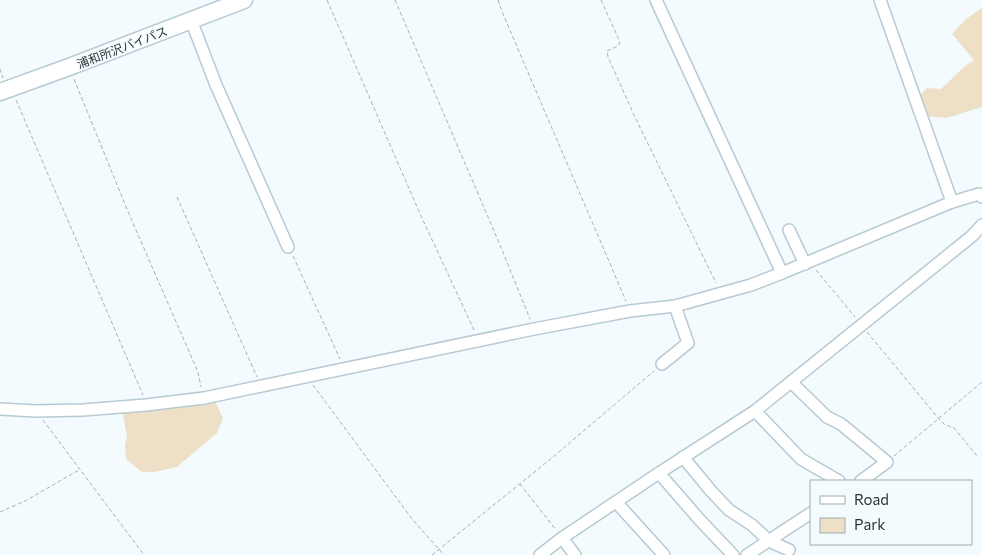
<svg xmlns="http://www.w3.org/2000/svg" width="982" height="555" font-family="Commissioner,'Noto Sans JP',sans-serif">
<style>
.green{fill:#ede0c6}
.lines{fill:none;stroke-linecap:round;stroke-linejoin:round}
.minor-casing{stroke:#b7cad3;stroke-width:14}
.highway-casing{stroke:#b7cad3;stroke-width:19}
.path{stroke:#a8b0b4;stroke-width:1;stroke-dasharray:4 2.5;stroke-linecap:butt}
.minor{stroke:#fff;stroke-width:11}
.highway{stroke:#fff;stroke-width:16}
.labels{text-anchor:middle;dominant-baseline:central;stroke-width:4;stroke-linejoin:round;paint-order:stroke}
.street-label{font-size:12px;fill:#2b3336;stroke:#f3fbff}
</style>
<rect width="100%" height="100%" fill="#f3fbff"/>
<!-- green -->
<g class="green">
<polygon points="982,8 982,107 947,118 926,116 919,96 927,88 941,89 965,66 974,60 952,34 966,19"/>
<polygon points="215,401 223,418 217,433 177,467 154,472 142,472 126,459 125,444 127,438 123,413"/>
</g>
<g class="lines">
<defs>
<g id="minor">
<polyline points="656,0 782,273"/>
<polyline points="880,0 952,202"/>
<polyline points="191,20 216,85 288,247"/>
<polyline points="789,230 805,264"/>
<polyline points="662,364 688,343 675,306"/>
<polyline points="791,382 827,417 841,424 887,462 861,481"/>
<polyline points="0,409 36,411 83,410 146,405 204,398 534,329 630,311 675,306 751,285 782,273 952,202 979,194 982,197"/>
<polyline points="755,411 801,459 839,481"/>
<polyline points="683,457 711,491 729,510 752,525 769,541 789,550"/>
<polyline points="659,473 698,518 733,555"/>
<polyline points="616,502 664,555"/>
<polyline points="562,538 575,555"/>
<polyline points="540,555 562,538 659,473 755,411 972,236 982,225"/>
<polyline points="747,555 811,513"/>
</g>
<polyline id="highway" points="0,92 69,67 244,0"/>
</defs>
<!-- minor casing -->
<use href="#minor" class="minor-casing"/>
<!-- highway casing -->
<use href="#highway" class="highway-casing"/>
<!-- path -->
<g class="path">
<polyline points="327,0 421,216 474,330"/>
<polyline points="395,0 500,245 530,319"/>
<polyline points="498,0 503,14 626,301"/>
<polyline points="601,0 620,42 618,46 607,51 608,57 634,115 716,283"/>
<polyline points="0,69 3,78"/>
<polyline points="74,79 129,214 198,372 201,387"/>
<polyline points="16,100 143,395"/>
<polyline points="177,197 257,377"/>
<polyline points="293,256 340,359"/>
<polyline points="816,270 855,317"/>
<polyline points="867,332 939,419 944,424 954,428 977,456"/>
<polyline points="313,385 412,519 444,555"/>
<polyline points="43,420 144,555"/>
<polyline points="894,456 982,382"/>
<polyline points="520,484 556,530"/>
<polyline points="0,512 25,501 79,470"/>
<polyline points="432,555 553,457 654,371"/>
</g>
<!-- minor -->
<use href="#minor" class="minor"/>
<!-- highway -->
<use href="#highway" class="highway"/>
</g>
<g class="labels">
<!-- street labels -->
<g class="street-label">
<text transform="translate(122 47) rotate(-21)">浦和所沢バイパス</text>
</g>
</g>
<!-- legend -->
<rect x="810" y="480" width="162" height="65" fill="#f3fbff" stroke="#a3abaf"/>
<rect x="820" y="496" width="25" height="8" fill="#ffffff" stroke="#a3abaf"/>
<text x="854" y="505" font-size="15" fill="#2b3336">Road</text>
<rect x="820" y="518" width="25" height="15" fill="#ede0c6" stroke="#a3abaf"/>
<text x="854" y="530" font-size="15" fill="#2b3336">Park</text>
</svg>
